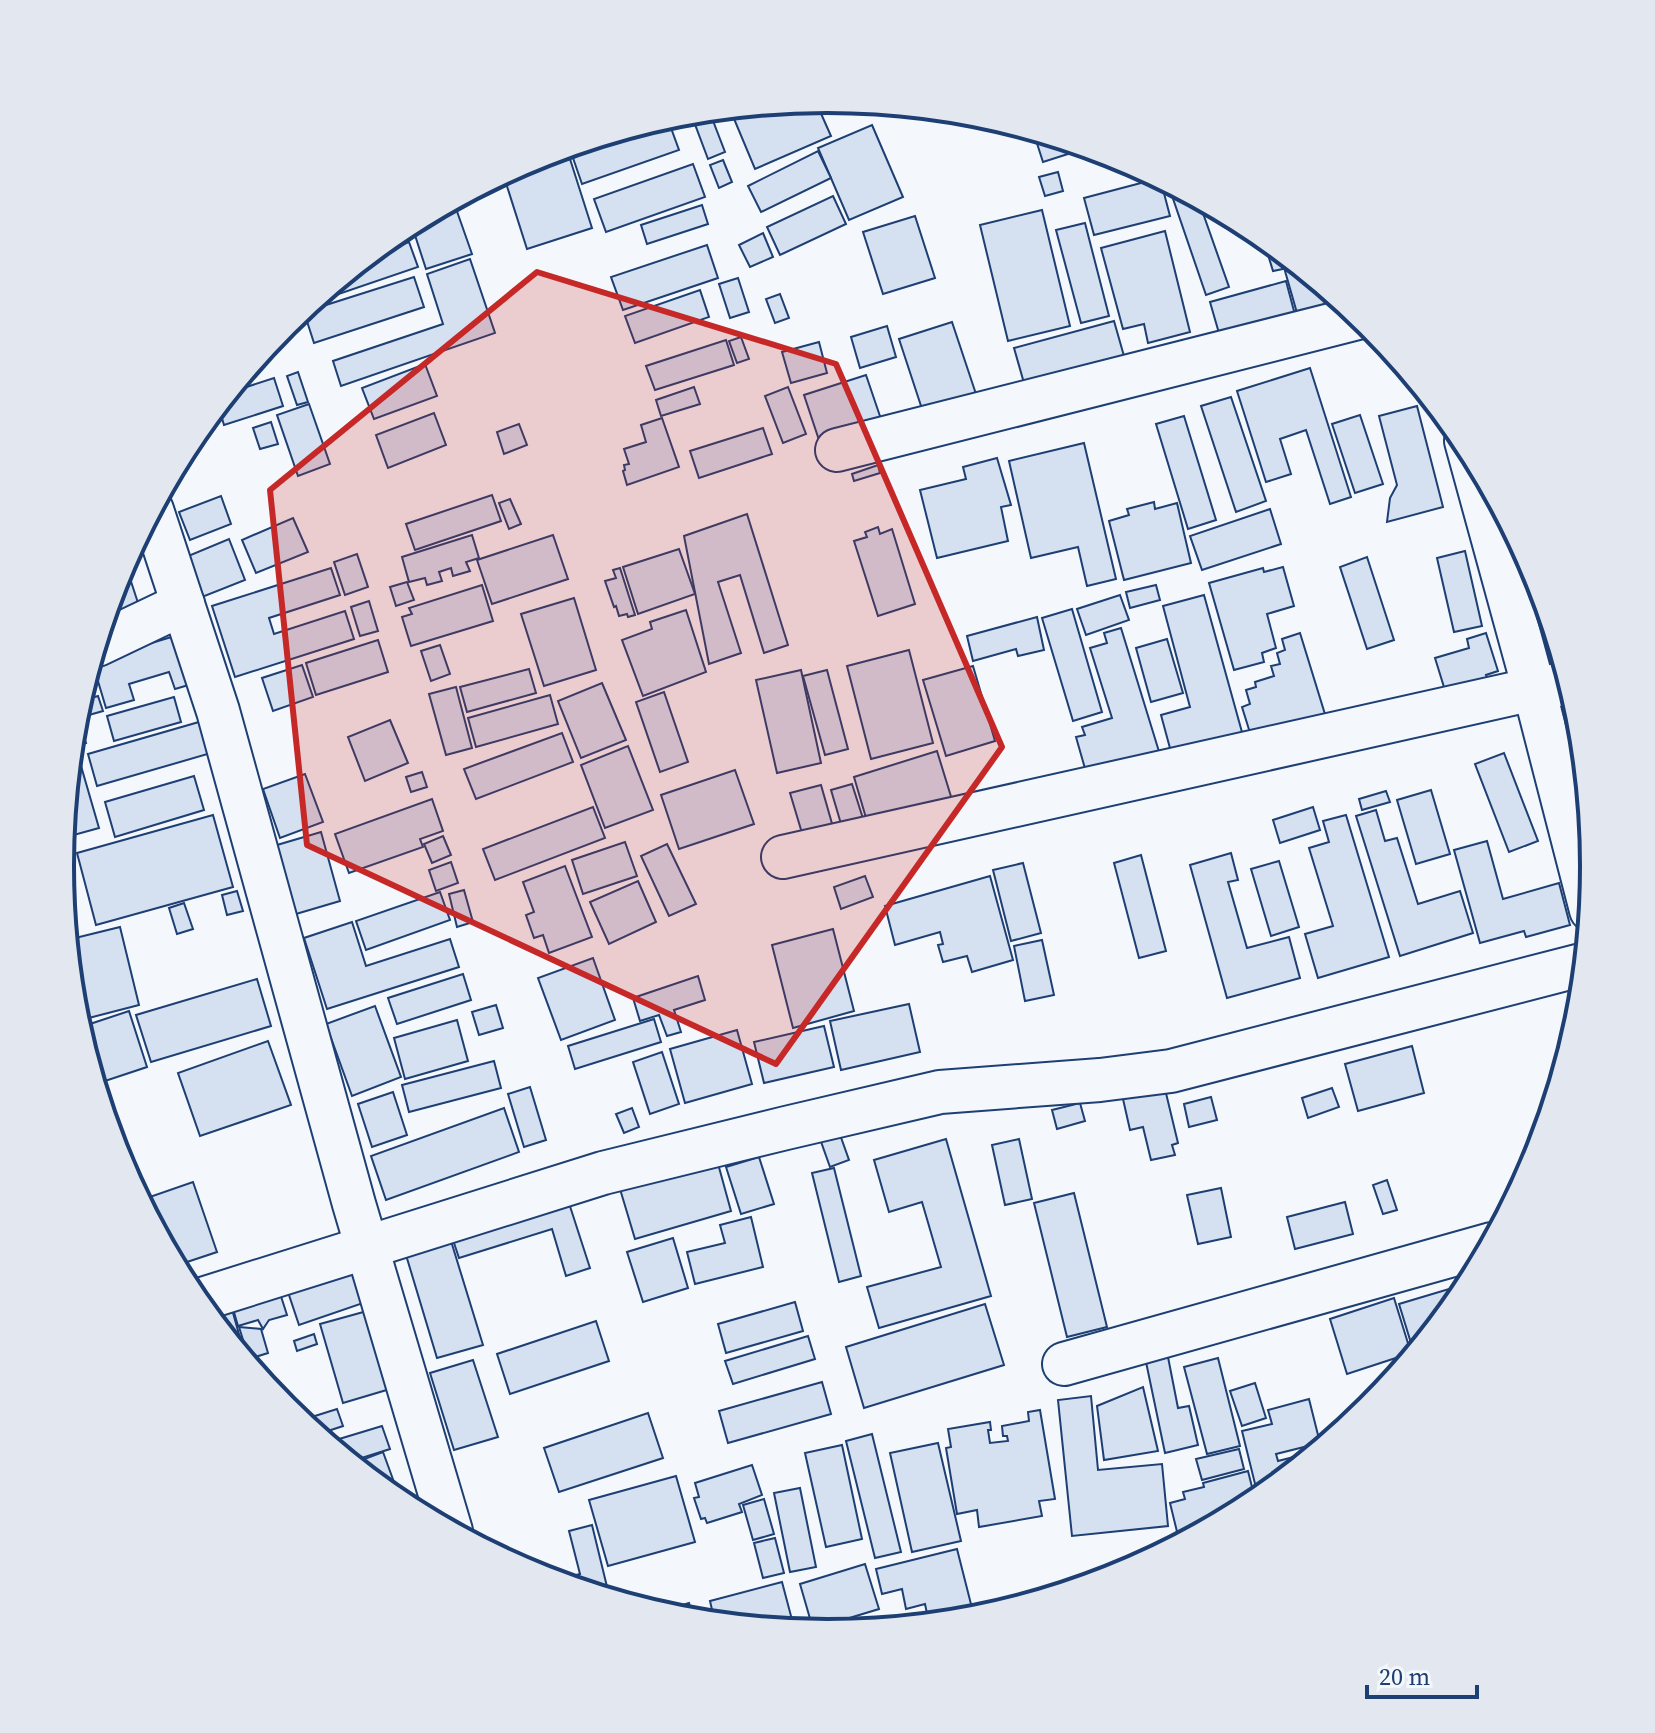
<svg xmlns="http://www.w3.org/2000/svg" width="1655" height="1733" font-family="'Source Serif 4',serif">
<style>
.building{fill:#d5e0f0;stroke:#1d3f73;stroke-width:2}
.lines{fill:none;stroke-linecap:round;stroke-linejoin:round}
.minor-casing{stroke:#1d3f73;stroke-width:46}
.minor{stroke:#f4f7fb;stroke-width:42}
.marked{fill:#c62828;fill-opacity:0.2;stroke:#c62828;stroke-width:6;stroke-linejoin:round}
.rim{fill:none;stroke:#1d3f73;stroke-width:4}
</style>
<rect width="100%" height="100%" fill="#f4f7fb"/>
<!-- building -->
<g class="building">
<polygon points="815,100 831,136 755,169 732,114 748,107"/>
<polygon points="710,113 725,152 708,159 693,119"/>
<polygon points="667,117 679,150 582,184 573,158 576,157 573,150 560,154 559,150"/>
<polygon points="872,125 903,197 849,220 818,148"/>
<polygon points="1033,131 1068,141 1071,153 1043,162"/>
<polygon points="818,151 831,178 761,212 748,186"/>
<polygon points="570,159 592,228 527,249 505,180"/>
<polygon points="723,160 732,182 719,188 710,165"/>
<polygon points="693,164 705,197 606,232 594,199"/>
<polygon points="1058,172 1063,191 1045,196 1039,177"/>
<polygon points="1160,178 1170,216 1094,235 1084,198"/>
<polygon points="1173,185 1198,199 1229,287 1206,295 1169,187"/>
<polygon points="833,196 846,224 780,255 767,227"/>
<polygon points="453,200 472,254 426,269 411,223"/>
<polygon points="702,205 708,224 647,244 641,225"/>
<polygon points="1042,210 1070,326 1008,341 980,225"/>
<polygon points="915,216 935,278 883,294 863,232"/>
<polygon points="1085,223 1109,316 1081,323 1056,230"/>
<polygon points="1165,231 1190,332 1148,343 1144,324 1123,329 1101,248"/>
<polygon points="763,233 773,257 750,267 739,245"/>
<polygon points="1262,235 1276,247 1283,269 1273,271"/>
<polygon points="409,242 418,267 327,298 325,291 367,257"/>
<polygon points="707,245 718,278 623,310 611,277"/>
<polygon points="470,259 495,333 341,386 333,361 443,324 427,274"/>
<polygon points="1301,267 1349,306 1299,320 1285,271"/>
<polygon points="414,277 424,307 314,343 304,312"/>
<polygon points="738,278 749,312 730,318 719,284"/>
<polygon points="1286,281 1298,326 1223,347 1210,302"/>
<polygon points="700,290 709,317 635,343 625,316"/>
<polygon points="780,294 789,318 775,323 766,299"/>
<polygon points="1114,321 1128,370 1028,397 1014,348"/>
<polygon points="952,322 977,397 924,415 899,339"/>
<polygon points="887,326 896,357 860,368 851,337"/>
<polygon points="741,337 749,359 737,363 729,341"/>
<polygon points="726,340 734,365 655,390 646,366"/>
<polygon points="819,342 827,373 791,383 782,352"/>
<polygon points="425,364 437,396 374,419 362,388"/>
<polygon points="1310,368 1351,497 1330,504 1306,430 1280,439 1291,474 1266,482 1237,391"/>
<polygon points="298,372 308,402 297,405 287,376"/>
<polygon points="866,375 882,422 820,443 804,395"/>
<polygon points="274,378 283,406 224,425 218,405 228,393"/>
<polygon points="694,387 700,404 661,416 656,400"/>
<polygon points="788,387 806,434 783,443 765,396"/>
<polygon points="1231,397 1266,501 1236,512 1201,406"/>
<polygon points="309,404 330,464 298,476 277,415"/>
<polygon points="1417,406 1443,507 1387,522 1390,498 1397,485 1379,416"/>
<polygon points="434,413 446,445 388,468 376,435"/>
<polygon points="1360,415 1383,484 1355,493 1332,424"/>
<polygon points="1184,416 1216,520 1188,529 1156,424"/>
<polygon points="662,418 679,467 627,485 623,471 625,470 624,465 629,464 624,449 646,442 641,425"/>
<polygon points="271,422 278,444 260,449 253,428"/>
<polygon points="519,424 527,445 504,454 497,432"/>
<polygon points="763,428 772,454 699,478 690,451"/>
<polygon points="1084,443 1116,579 1087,586 1078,547 1031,558 1009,461"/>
<polygon points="997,458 1011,505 1001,507 1008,541 937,558 920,490 966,479 963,467"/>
<polygon points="878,465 880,473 854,481 852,474"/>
<polygon points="492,495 501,521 415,550 406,524"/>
<polygon points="221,496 231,524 190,540 179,512"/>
<polygon points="510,499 521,524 509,529 499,503"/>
<polygon points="1154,502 1155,509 1177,503 1191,563 1124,580 1109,521 1129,515 1127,509"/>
<polygon points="1270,509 1281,544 1202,570 1190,536"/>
<polygon points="747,514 788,645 764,653 740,575 718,582 741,653 709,664 684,536"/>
<polygon points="293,518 308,552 256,573 242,540"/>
<polygon points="878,527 880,534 892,529 915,604 878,616 854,541 867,537 865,532"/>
<polygon points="472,535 479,558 466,562 470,571 453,576 451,568 439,572 442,581 427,585 425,578 409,582 402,557"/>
<polygon points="553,535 568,579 492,604 477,560"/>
<polygon points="229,539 245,580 197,599 181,559"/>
<polygon points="679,549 695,594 638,614 623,567"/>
<polygon points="1465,551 1482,626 1454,632 1437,558"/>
<polygon points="357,554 368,587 345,595 334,562"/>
<polygon points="1367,557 1394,640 1367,649 1340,567"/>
<polygon points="125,563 140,609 104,621 119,572"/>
<polygon points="1283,567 1294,606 1267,614 1276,648 1262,653 1264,662 1234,670 1209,583 1263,568 1264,572"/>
<polygon points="331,568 340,595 269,618 274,634 345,611 354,639 235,677 212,606"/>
<polygon points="620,568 635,615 628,617 627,614 619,616 616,606 614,607 605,581 616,578 613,570"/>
<polygon points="407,582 414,600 396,606 390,587"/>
<polygon points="482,585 493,621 411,646 402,617 412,614 409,608"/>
<polygon points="1156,585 1160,600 1130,608 1126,592"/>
<polygon points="1120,595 1129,620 1086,635 1077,609"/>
<polygon points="1204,595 1245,743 1174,763 1161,715 1190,707 1163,606"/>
<polygon points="574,598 596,670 544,686 521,614"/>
<polygon points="369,601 378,631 360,636 351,607"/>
<polygon points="1072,609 1102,712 1073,721 1042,618"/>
<polygon points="686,610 706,672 643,696 622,640 652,629 650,622"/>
<polygon points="1037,617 1044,650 1018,656 1016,649 973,661 967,636"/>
<polygon points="1553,627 1564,665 1559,666 1548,628"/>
<polygon points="1121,628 1161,758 1088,779 1076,737 1085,735 1082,727 1112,718 1090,648 1107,643 1104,633"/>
<polygon points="1300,633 1328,724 1251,736 1242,707 1250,704 1246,690 1256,687 1255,682 1274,676 1271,666 1280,664 1277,653 1285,650 1282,639"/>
<polygon points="1486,633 1498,671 1486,675 1491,690 1448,700 1435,658 1469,648 1467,639"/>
<polygon points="178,635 192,684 175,689 169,672 129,684 134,700 106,708 92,661"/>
<polygon points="1167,639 1183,693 1151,702 1136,648"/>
<polygon points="378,640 388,672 316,695 306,663"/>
<polygon points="440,645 450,674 431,681 421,651"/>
<polygon points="909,650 933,743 871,759 847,666"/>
<polygon points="302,665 313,697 273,711 262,678"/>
<polygon points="973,666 995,741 946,756 923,680"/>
<polygon points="529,669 536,693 467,712 460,687"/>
<polygon points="801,670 821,763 777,773 756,680"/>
<polygon points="827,670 848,749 825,755 803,676"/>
<polygon points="602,683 626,740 581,758 558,701"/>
<polygon points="456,687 472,748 446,755 429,694"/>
<polygon points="664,692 688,762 660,772 636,702"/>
<polygon points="550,695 558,724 476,747 468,718"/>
<polygon points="98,696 103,711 89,715 84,700"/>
<polygon points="174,697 181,722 114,741 107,716"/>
<polygon points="76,712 86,743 72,747 75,716"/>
<polygon points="390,720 408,763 365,781 348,737"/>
<polygon points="199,722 218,751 97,786 88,754"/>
<polygon points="1582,730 1586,779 1573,733"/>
<polygon points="562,733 573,762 476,799 464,769"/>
<polygon points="628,746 653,810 605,828 581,765"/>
<polygon points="937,751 953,803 869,828 854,777"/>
<polygon points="1504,753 1538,841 1509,852 1475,764"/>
<polygon points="79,759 99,828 63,838 70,761"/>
<polygon points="735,770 754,824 679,849 661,795"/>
<polygon points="422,772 427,787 411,792 406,777"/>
<polygon points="305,774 323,822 280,838 263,789"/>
<polygon points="194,776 204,810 115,837 105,802"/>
<polygon points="852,784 866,828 844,834 831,790"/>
<polygon points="821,785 835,834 805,843 790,793"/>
<polygon points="1431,790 1450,854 1416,864 1397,800"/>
<polygon points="1386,791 1390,802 1362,810 1359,799"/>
<polygon points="432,799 443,831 420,839 423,847 349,873 335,834"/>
<polygon points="593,807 605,838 495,880 483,849"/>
<polygon points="1313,807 1320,830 1280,843 1273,820"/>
<polygon points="1376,810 1385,841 1397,838 1418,904 1460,891 1473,933 1400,956 1356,816"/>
<polygon points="213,815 233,887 96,925 77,853"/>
<polygon points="1346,815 1389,957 1318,978 1305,934 1333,926 1309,848 1329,842 1323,821"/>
<polygon points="321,832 340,901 296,914 277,845"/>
<polygon points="443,836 451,855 432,863 424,844"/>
<polygon points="1487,841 1503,899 1559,883 1570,925 1526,937 1524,931 1480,943 1454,850"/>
<polygon points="625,842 637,876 583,894 572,860"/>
<polygon points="667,844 696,904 669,916 641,856"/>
<polygon points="1231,853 1238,880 1228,882 1247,948 1289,937 1300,978 1227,998 1190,865"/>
<polygon points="1141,855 1166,951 1139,958 1114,863"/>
<polygon points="1279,861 1299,927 1271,936 1251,869"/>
<polygon points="451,862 458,883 436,891 429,870"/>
<polygon points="1023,863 1041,933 1011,941 993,870"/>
<polygon points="565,866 592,937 549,953 543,935 534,938 526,915 534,912 523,882"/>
<polygon points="865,876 873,897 841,909 834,887"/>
<polygon points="990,876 1013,960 972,972 967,956 943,962 938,945 943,944 940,932 895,945 885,906"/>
<polygon points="638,881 656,922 609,944 590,902"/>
<polygon points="464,890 473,922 457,927 449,894"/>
<polygon points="237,891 243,911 227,915 222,895"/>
<polygon points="440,892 450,920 366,950 356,921"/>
<polygon points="184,903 193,929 177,934 169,908"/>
<polygon points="352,922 366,966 450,939 459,967 327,1009 304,938"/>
<polygon points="120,927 139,1005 81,1020 71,981 67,940"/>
<polygon points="833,929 854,1011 793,1028 772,945"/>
<polygon points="1042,940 1054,995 1025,1001 1014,946"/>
<polygon points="593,958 615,1020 561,1040 538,978"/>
<polygon points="463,974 471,1000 397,1024 388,998"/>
<polygon points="698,976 705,1000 674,1010 681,1032 667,1036 659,1015 640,1021 633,998"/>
<polygon points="257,979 271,1026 151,1062 136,1015"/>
<polygon points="909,1004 920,1052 841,1070 830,1021"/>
<polygon points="496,1005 503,1028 479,1035 472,1012"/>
<polygon points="375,1006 401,1077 352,1096 326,1024"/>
<polygon points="129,1011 147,1067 105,1081 87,1025"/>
<polygon points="654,1019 661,1042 575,1069 568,1046"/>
<polygon points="457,1020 468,1061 405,1079 394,1038"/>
<polygon points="824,1026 834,1067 764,1083 754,1042"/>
<polygon points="737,1030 752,1084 685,1103 670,1049"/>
<polygon points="268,1041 291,1105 200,1136 178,1073"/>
<polygon points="1412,1046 1424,1093 1358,1111 1345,1064"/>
<polygon points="662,1052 679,1104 650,1114 633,1062"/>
<polygon points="494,1061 501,1088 409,1112 402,1085"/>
<polygon points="530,1087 546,1140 524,1147 508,1094"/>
<polygon points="1332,1088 1339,1107 1308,1118 1302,1098"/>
<polygon points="1165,1089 1178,1143 1172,1145 1175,1155 1151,1160 1143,1127 1130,1130 1123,1099"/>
<polygon points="393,1092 407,1135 372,1147 358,1104"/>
<polygon points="1211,1097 1217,1120 1189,1127 1184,1104"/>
<polygon points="1080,1103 1085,1121 1057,1129 1052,1110"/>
<polygon points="504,1108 519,1152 386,1200 371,1156"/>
<polygon points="632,1108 639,1127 624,1133 616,1114"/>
<polygon points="838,1129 849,1160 830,1167 819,1136"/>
<polygon points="946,1139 991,1296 879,1328 867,1287 941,1267 922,1202 889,1212 874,1160"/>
<polygon points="1019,1139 1032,1199 1005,1205 992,1145"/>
<polygon points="759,1157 774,1204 741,1214 726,1167"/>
<polygon points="717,1160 731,1211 635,1239 620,1189"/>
<polygon points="834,1168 861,1276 839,1282 812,1173"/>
<polygon points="1387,1180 1397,1210 1383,1214 1373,1185"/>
<polygon points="193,1182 217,1252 175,1266 141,1200"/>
<polygon points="1221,1188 1231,1237 1198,1244 1187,1195"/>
<polygon points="1074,1193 1107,1327 1067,1337 1034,1203"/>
<polygon points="567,1197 590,1268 566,1276 552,1229 459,1258 451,1234"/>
<polygon points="1345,1202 1353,1234 1295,1249 1287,1217"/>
<polygon points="751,1217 763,1267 695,1284 687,1252 725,1243 720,1225"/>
<polygon points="673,1238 688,1288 643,1302 627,1252"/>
<polygon points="451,1241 483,1345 437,1358 406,1255"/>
<polygon points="358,1261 372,1300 299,1325 286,1286"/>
<polygon points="1469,1283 1465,1293 1429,1338 1411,1343 1399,1304"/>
<polygon points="278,1287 287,1315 269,1320 263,1329 258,1320 238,1326 231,1302"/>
<polygon points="1394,1298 1411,1353 1347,1374 1330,1319"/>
<polygon points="230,1302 247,1363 203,1309"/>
<polygon points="795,1302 803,1331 726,1353 718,1324"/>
<polygon points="985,1304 1004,1365 864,1408 846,1347"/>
<polygon points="367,1311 390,1389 343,1403 320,1324"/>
<polygon points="596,1321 609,1361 510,1394 497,1354"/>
<polygon points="239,1327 261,1329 268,1353 249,1359"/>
<polygon points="314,1334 317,1344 297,1351 294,1341"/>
<polygon points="808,1336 815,1359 733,1384 725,1361"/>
<polygon points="1168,1357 1178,1408 1189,1406 1198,1445 1165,1453 1146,1362"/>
<polygon points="1218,1358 1240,1446 1207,1454 1184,1367"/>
<polygon points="473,1360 498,1437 454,1450 430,1373"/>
<polygon points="822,1382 831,1414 728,1443 719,1411"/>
<polygon points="1255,1383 1266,1418 1242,1426 1230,1391"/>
<polygon points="1143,1387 1158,1451 1104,1460 1097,1406"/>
<polygon points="1091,1396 1098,1470 1162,1464 1168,1526 1072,1536 1058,1400"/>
<polygon points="1309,1399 1320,1443 1276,1454 1278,1461 1321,1450 1259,1500 1242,1431 1272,1424 1268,1410"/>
<polygon points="337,1409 343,1426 316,1435 299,1421"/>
<polygon points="1040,1410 1055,1499 1039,1501 1042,1516 979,1527 977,1510 957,1514 946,1448 951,1447 948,1429 990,1422 991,1430 988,1430 990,1443 1008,1441 1007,1436 1003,1436 1002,1426 1029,1421 1028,1412"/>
<polygon points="648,1413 663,1458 559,1492 544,1448"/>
<polygon points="382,1426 390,1449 349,1462 326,1443"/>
<polygon points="872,1434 901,1552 875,1558 846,1441"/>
<polygon points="938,1443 961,1541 912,1552 890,1453"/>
<polygon points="842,1445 862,1539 826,1547 805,1453"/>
<polygon points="1239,1449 1244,1469 1202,1480 1196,1459"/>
<polygon points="383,1452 402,1504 400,1504 351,1464"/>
<polygon points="752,1465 762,1495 739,1504 742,1512 707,1523 705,1518 701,1519 694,1498 699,1497 695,1483"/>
<polygon points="1248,1471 1256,1503 1180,1544 1170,1503 1185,1499 1183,1492 1204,1487 1203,1483"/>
<polygon points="676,1476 695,1542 608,1566 589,1500"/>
<polygon points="800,1488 816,1567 790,1572 774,1493"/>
<polygon points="764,1499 774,1534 753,1540 743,1505"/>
<polygon points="592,1525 610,1599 561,1584 560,1579 580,1574 569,1531"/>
<polygon points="775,1538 784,1573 763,1578 754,1543"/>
<polygon points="957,1549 973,1612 929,1623 925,1604 906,1609 902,1589 882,1594 876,1569"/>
<polygon points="865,1564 879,1609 813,1629 800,1584"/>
<polygon points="782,1582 795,1631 715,1623 710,1601"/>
<polygon points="689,1603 695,1621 677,1619 656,1613"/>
</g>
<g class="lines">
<defs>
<g id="minor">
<polyline points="1466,441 1534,689 1591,910"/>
<polyline points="837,450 1362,317"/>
<polyline points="152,510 218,711 354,1204 451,1531"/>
<polyline points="97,645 183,604"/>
<polyline points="783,857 1534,689 1570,683"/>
<polyline points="196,1301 603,1173 786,1128 940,1092 1100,1080 1171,1071 1585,964"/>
<polyline points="1064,1364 1492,1244"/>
</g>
</defs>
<!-- minor casing -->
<use href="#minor" class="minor-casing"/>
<!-- minor -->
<use href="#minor" class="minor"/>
</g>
<!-- marked area -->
<path class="marked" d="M537,272L836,364L1002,747L776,1064L307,845L270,490Z"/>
<!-- crop -->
<path d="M0 0H1655V1733H0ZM74 866a753 753 0 1 1 1506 0a753 753 0 1 1-1506 0Z" fill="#e3e8f0" fill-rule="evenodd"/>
<path class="rim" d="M74 866a753 753 0 1 1 1506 0a753 753 0 1 1-1506 0Z"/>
<!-- scale -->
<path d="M1367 1685v12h110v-12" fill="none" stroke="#1d3f73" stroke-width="4"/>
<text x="1379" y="1685" font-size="24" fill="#1d3f73" stroke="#f4f7fb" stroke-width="6" paint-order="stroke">20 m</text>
</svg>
